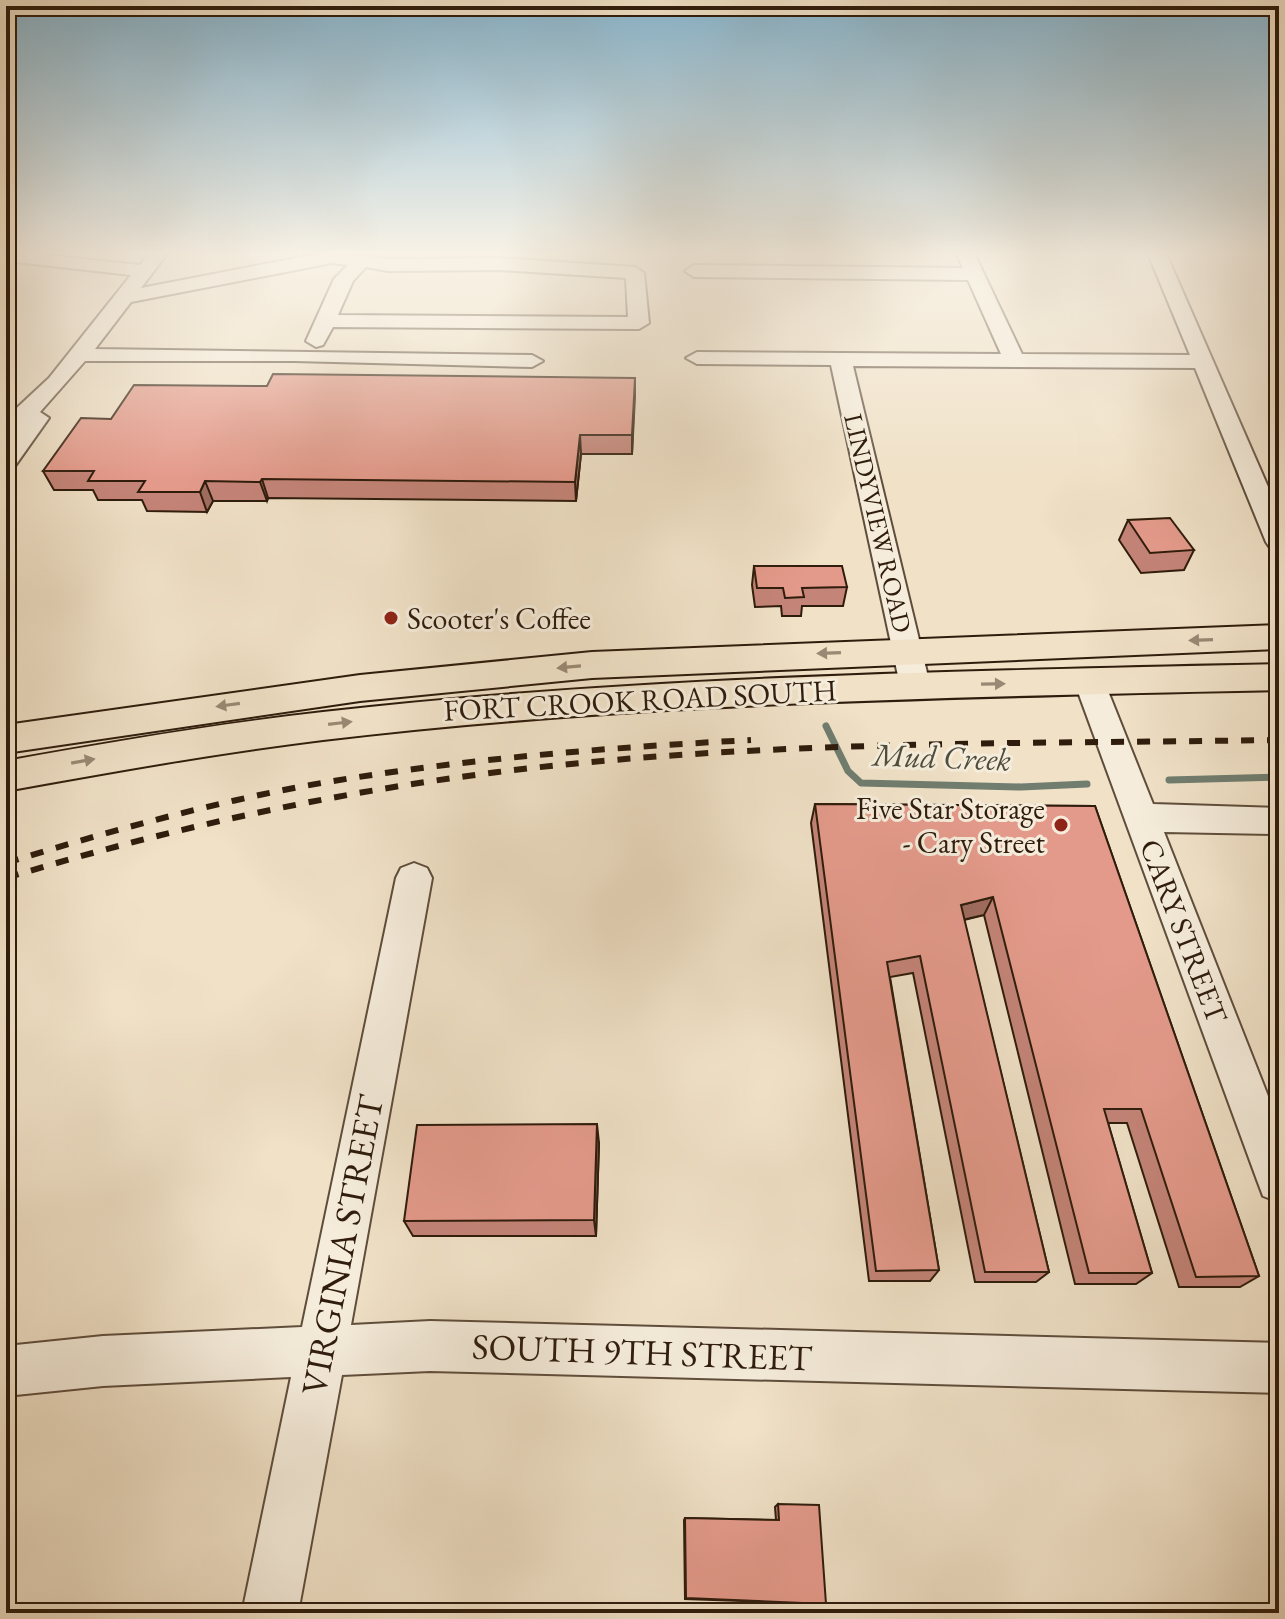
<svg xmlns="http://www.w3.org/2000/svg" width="1285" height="1619" font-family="'EB Garamond',serif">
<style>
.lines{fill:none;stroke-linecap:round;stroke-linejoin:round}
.stream{stroke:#707d6f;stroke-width:7}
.minor-casing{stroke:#5f4d3b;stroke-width:4}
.major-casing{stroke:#2f1c0c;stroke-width:4}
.minor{fill:#f5ecdb;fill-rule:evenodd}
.major{fill:#f0e1c7;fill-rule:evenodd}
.rail{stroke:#2f1c0c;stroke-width:6;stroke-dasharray:13 13;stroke-linecap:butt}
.wall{fill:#c48478;stroke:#2f1c0c;stroke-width:2}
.shaded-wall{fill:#a06c61;stroke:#2f1c0c;stroke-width:2}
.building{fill:#e49a8b;stroke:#2f1c0c;stroke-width:2}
.oneway{fill:#998873}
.poi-dot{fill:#8f2418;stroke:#f5ecdb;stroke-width:3}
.labels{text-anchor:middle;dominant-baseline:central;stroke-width:6;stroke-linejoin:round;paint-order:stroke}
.far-street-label{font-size:26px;fill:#2f1c0c;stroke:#f5ecdb}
.poi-label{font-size:30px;fill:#2f1c0c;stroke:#f5ecdb;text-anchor:start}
.street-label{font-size:30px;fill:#2f1c0c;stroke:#f5ecdb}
.water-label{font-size:32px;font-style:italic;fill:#4f4d3e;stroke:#f5ecdb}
.near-street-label{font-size:36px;fill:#2f1c0c;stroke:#f5ecdb}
</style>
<rect width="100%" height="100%" fill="#f0e1c7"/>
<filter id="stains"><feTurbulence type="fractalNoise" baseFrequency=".0025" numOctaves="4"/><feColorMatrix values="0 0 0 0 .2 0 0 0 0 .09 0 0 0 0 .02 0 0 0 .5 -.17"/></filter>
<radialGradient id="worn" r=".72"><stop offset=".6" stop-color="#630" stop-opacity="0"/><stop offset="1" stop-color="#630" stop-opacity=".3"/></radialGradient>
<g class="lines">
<!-- stream -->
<g class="stream">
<polyline points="826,726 848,771 861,783 1021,787 1087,784"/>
<polyline points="1169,780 1279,777"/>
</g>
<defs>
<g id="minor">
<path d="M6,251L140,265L150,251H169L141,288L332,251L388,259L500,258L635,267L644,273L649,323L639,329L333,327L323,345L316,347L306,341L334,279L348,265L332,263L131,302L95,349L532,355L543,361L532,367L294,361H85L40,412L49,418L15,466L6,468V444L12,437L6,438V418L49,378L131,275L6,261ZM366,267L388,271L500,270L626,278L628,317L338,315L353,281Z"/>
<polygon points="959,251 972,251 975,255 1022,354 1190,355 1147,251 1165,251 1279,512 1279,550 1270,548 1266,542 1195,368 853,366 930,685 926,693 915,696 904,693 900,685 831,365 697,364 686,358 697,352 1001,354 968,280 694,277 685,271 694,265 963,268 957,255"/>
<polygon points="1089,670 1100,674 1104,681 1153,804 1279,808 1279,834 1164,832 1279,1124 1279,1202 1263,1196 1257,1180 1074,681 1078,674"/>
<polygon points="414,863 427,868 432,878 351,1325 430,1321 1279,1343 1279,1393 430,1371 342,1375 298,1613 242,1613 291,1377 103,1386 6,1396 6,1346 103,1336 302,1327 396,878 401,868"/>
</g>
<g id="major">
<polygon points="1279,625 1279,649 592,678 360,701 6,753 6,725 360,675 592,652"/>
<path d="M1279,664V690C960,697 640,702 323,740C217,753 111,772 6,791V761C111,742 217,724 323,712C641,676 960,671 1279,664Z"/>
</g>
</defs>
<!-- minor casing -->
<use href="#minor" class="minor-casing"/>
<!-- major casing -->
<use href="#major" class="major-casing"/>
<!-- minor -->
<use href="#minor" class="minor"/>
<!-- major -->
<use href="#major" class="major"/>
<!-- rail -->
<g class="rail">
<path d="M6,863C103,833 200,806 299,787C448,760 600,748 751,740"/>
<path d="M6,878C167,829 330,793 498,772C757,740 1019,744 1279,740"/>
</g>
</g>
<!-- wall -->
<g class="wall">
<polygon points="635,378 632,454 581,454 576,501 268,498 267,501 213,501 207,512 147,511 142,500 98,500 93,490 54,490 43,471 267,386"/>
<polygon points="1128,520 1194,550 1184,570 1141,573 1119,540"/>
<polygon points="754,566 847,587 843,606 802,606 801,616 782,616 781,606 755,607 752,585"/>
<polygon points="815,804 1095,806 1259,1276 1240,1287 1179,1287 1127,1123 1108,1123 1152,1273 1136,1284 1075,1284 984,915 964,920 1049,1272 1036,1282 975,1282 913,973 890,977 939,1270 930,1281 869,1281 811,823"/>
<polygon points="1279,891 1279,919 1270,901"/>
<polygon points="599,1143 596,1236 413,1236 404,1221"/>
<polygon points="778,1504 826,1604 685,1599 684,1520 685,1518 776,1520 775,1507"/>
</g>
<!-- shaded-wall -->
<g class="shaded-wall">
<polygon points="635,378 635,397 632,454 632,435"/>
<polygon points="580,435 581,454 576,501 575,482"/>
<polygon points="262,479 268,498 267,501 260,482"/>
<polygon points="205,481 213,501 207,512 200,492"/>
<polygon points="6,638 15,652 6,667"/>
<polygon points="993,897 984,915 953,922 961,905"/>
<polygon points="597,1124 599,1143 596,1236 594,1220"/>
</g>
<!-- building -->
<g class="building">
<polygon points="273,374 635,378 632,435 580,435 575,482 262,479 260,482 205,481 200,492 138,492 145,481 88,481 94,471 43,471 81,418 111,419 134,385 267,386"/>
<polygon points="1170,518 1194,550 1150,553 1128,520"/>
<polygon points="754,566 842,566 847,587 802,588 804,597 785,598 783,588 757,588"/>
<polygon points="815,804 1095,806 1259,1276 1196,1277 1141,1109 1104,1109 1152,1273 1089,1273 993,897 961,905 1049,1272 985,1272 920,956 887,962 939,1270 876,1271"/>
<polygon points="597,1124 594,1220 404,1221 417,1125"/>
<polygon points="778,1504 819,1505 826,1604 686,1598 685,1518 779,1520"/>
</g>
<!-- one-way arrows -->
<defs><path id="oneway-solid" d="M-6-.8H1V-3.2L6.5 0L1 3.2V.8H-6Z" transform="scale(2)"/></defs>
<g class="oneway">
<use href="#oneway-solid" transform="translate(1201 640) rotate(178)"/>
<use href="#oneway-solid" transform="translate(829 653) rotate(178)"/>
<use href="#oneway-solid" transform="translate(569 667) rotate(175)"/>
<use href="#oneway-solid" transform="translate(993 684) rotate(-1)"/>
<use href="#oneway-solid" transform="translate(228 705) rotate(172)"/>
<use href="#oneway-solid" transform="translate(340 723) rotate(-7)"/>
<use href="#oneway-solid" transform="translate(83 761) rotate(-10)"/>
</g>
<!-- sky -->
<linearGradient id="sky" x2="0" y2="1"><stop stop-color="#89b8d2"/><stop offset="0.53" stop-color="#f8f2e6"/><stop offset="1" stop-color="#f8f2e6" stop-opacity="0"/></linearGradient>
<rect width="1285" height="478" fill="url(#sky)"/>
<!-- markers -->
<g class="poi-dot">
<circle cx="391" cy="618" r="8"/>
<circle cx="1061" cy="825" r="8"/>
</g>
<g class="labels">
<!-- far-street labels -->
<g class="far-street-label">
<text transform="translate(878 523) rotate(77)">LINDYVIEW ROAD</text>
</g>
<!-- poi labels -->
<g class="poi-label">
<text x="407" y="618">Scooter's Coffee</text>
<text x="1045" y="808" text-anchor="end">Five Star Storage<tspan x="1045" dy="34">- Cary Street</tspan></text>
</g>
<!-- street labels -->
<g class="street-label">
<text transform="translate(640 700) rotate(-3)">FORT CROOK ROAD SOUTH</text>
<text transform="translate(1184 931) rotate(69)">CARY STREET</text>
</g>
<!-- water labels -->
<g class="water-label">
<text transform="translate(942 757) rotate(2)">Mud Creek</text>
</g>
<!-- near-street labels -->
<g class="near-street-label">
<text transform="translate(342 1245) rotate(-79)">VIRGINIA STREET</text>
<text transform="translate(642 1352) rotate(2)">SOUTH 9TH STREET</text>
</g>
</g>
<!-- margin -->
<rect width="1285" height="1619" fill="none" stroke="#f0e1c7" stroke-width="32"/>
<rect x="8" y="8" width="1269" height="1603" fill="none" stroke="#2f1c0c" stroke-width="4"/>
<rect x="16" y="16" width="1253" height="1587" fill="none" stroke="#2f1c0c" stroke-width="2"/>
<rect width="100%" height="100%" filter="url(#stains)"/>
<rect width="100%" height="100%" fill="url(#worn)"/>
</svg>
